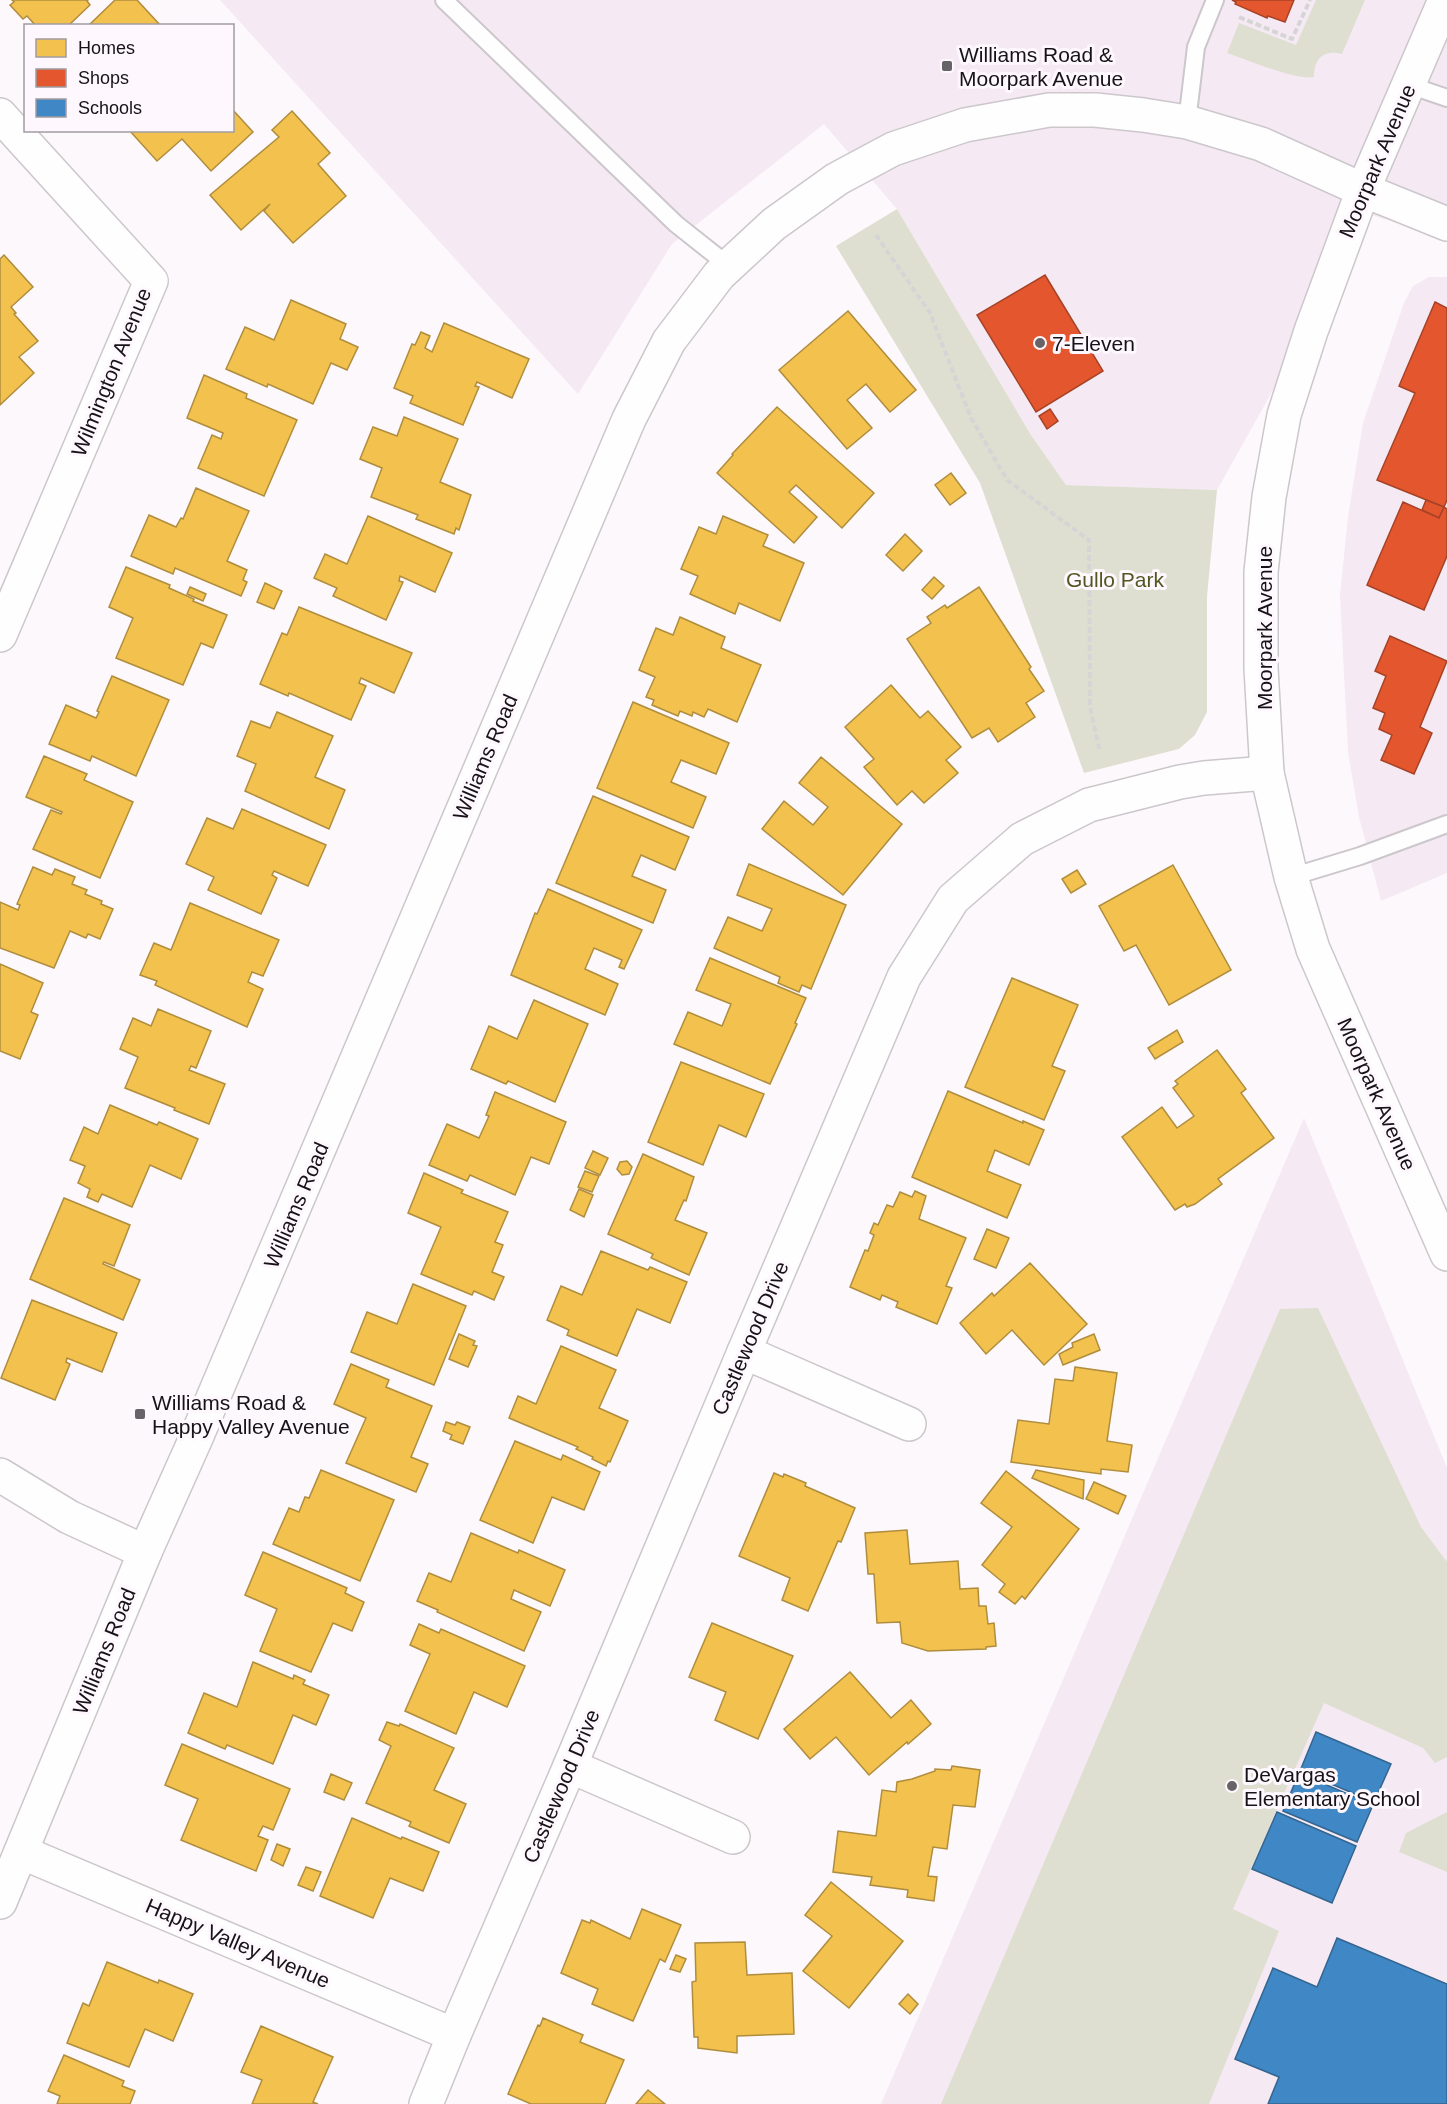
<svg xmlns="http://www.w3.org/2000/svg" width="1447" height="2104" font-family="Helvetica,sans-serif">
<style>
.built{fill:#f5e9f3}
.green{fill:#dfdfd1}
.homes{fill:#f2c14e;stroke:#b08d3d;stroke-width:1.5}
.shops{fill:#e4572e;stroke:#a64327;stroke-width:1.5}
.schools{fill:#3f88c5;stroke:#336590;stroke-width:1.5}
.lines{fill:none;stroke-linecap:round;stroke-linejoin:round}
.lane-casing{stroke:#ccc7cb;stroke-width:20}
.street-casing{stroke:#ccc7cb;stroke-width:36}
.secondary-casing{stroke:#ccc7cb;stroke-width:36}
.path{stroke:#d6d5d6;stroke-width:4;stroke-dasharray:6 3;stroke-linecap:butt}
.lane{stroke:#fffeff;stroke-width:16}
.street{stroke:#fffeff;stroke-width:33}
.secondary{stroke:#fffeff;stroke-width:33}
.poi-dot{fill:#676366;stroke:#fef7fd;stroke-width:2}
.labels{text-anchor:middle;dominant-baseline:central;stroke-width:6;stroke-linejoin:round;paint-order:stroke}
.poi-label{font-size:21px;fill:#161316;stroke:#fef7fd;text-anchor:start}
.street-label{font-size:21px;fill:#161316;stroke:#fef7fd}
.park-label{font-size:21px;fill:#525721;stroke:#fef7fd}
</style>
<rect width="100%" height="100%" fill="#fdf8fc"/>
<!-- built -->
<g class="built">
<polygon points="220,0 1447,0 1447,237 1371,215 1217,490 1066,485 1031,435 897,209 824,124 672,244 578,394"/>
<polygon points="1429,277 1447,277 1447,873 1381,901 1359,817 1348,752 1340,595 1348,517 1363,423 1404,303 1413,286"/>
<polygon points="1304,1118 1447,1468 1447,2104 881,2104"/>
</g>
<!-- green -->
<g class="green">
<path d="M1316,0H1365L1342,54C1323,49 1314,59 1314,77C1297,81 1245,59 1227,53L1239,23L1296,45Z"/>
<polygon points="897,209 1031,435 1066,485 1217,490 1207,597 1207,712 1195,735 1179,749 1084,773 980,483 836,246"/>
<polygon points="1318,1308 1421,1527 1447,1562 1447,1757 1435,1763 1423,1748 1324,1703 1233,1909 1279,1931 1209,2104 941,2104 1280,1309"/>
<polygon points="1447,1812 1447,1872 1399,1852 1406,1833"/>
</g>
<!-- homes -->
<g class="homes">
<polygon points="12,0 88,0 87,1 90,5 68,26 36,26 27,16 23,19 10,5 14,2"/>
<polygon points="115,0 137,0 161,26 88,26"/>
<polygon points="232,109 253,132 211,171 182,139 157,161 129,130 232,130"/>
<polygon points="292,111 330,153 318,164 346,196 293,243 264,211 270,204 241,230 210,195 279,137 272,130"/>
<polygon points="4,255 33,287 11,307 16,313 14,314 38,341 19,357 34,373 0,405 0,259"/>
<polygon points="291,300 346,324 340,339 358,347 347,370 331,363 313,404 268,384 267,387 226,369 245,327 274,340"/>
<polygon points="848,311 916,390 890,412 866,384 847,400 872,428 847,449 779,370"/>
<polygon points="444,323 529,359 512,398 477,382 475,386 479,387 463,425 410,403 413,396 394,388 412,344 415,345 421,332 430,336 425,348 432,352"/>
<polygon points="204,375 247,394 246,398 297,420 264,496 198,468 212,435 221,439 223,433 187,418"/>
<polygon points="777,407 874,493 842,528 796,485 789,492 817,517 794,543 717,473 733,455 732,454"/>
<polygon points="404,417 458,439 440,482 471,495 459,530 456,528 454,534 416,519 418,515 371,497 382,468 360,459 373,427 397,436"/>
<polygon points="951,473 966,493 950,505 935,485"/>
<polygon points="196,488 249,511 227,561 247,570 243,580 247,582 241,596 175,568 173,574 131,556 149,515 176,527 181,518 183,519"/>
<polygon points="368,516 452,553 435,592 400,576 399,581 403,582 386,620 333,596 337,588 314,578 325,554 347,564"/>
<polygon points="723,516 768,535 763,546 804,563 780,621 739,603 735,614 690,594 698,576 681,569 699,527 716,534"/>
<polygon points="905,534 922,551 903,571 886,555"/>
<polygon points="126,567 170,585 169,588 194,599 193,601 227,615 213,648 201,643 183,685 116,658 133,618 109,607"/>
<polygon points="934,577 944,586 932,599 922,590"/>
<polygon points="265,583 282,591 274,609 257,602"/>
<polygon points="190,587 206,594 203,601 187,594"/>
<polygon points="979,587 1031,667 1029,669 1044,691 1026,703 1035,717 998,742 989,728 972,738 907,639 931,623 927,617 945,605 947,608"/>
<polygon points="299,607 412,653 394,693 361,678 359,683 366,686 351,720 289,693 288,696 260,684 282,633 287,635"/>
<polygon points="680,617 725,637 721,648 761,665 737,722 708,709 704,717 693,712 692,716 680,711 678,716 652,705 654,700 646,697 655,677 639,670 656,628 673,635"/>
<polygon points="112,676 169,700 136,776 92,756 90,761 49,744 66,705 96,718 99,712 97,711"/>
<polygon points="891,685 920,718 928,711 961,747 946,760 958,773 924,803 912,791 897,805 864,767 874,759 845,727"/>
<polygon points="633,702 729,743 716,774 681,760 671,782 706,797 693,828 597,788"/>
<polygon points="277,712 333,736 315,777 345,790 329,829 245,791 256,764 237,756 251,721 270,728"/>
<polygon points="44,756 87,774 84,780 133,802 100,878 33,849 51,810 61,814 62,812 26,797"/>
<polygon points="821,757 902,824 843,895 762,829 784,801 813,825 828,807 799,783"/>
<polygon points="593,796 689,837 675,870 641,855 632,876 666,890 653,923 556,883"/>
<polygon points="242,809 326,845 308,886 274,871 272,875 277,878 261,914 208,890 214,877 186,864 207,818 233,829"/>
<polygon points="749,864 846,905 811,989 802,985 799,992 778,983 780,977 714,948 728,917 762,931 772,909 737,895"/>
<polygon points="1173,865 1231,970 1169,1005 1136,945 1124,951 1099,906"/>
<polygon points="33,867 52,875 55,869 75,877 72,884 87,890 85,894 102,901 101,904 113,909 100,939 88,934 86,938 70,931 54,968 0,948 0,902 18,910 20,905 17,904"/>
<polygon points="1077,870 1086,884 1071,893 1062,879"/>
<polygon points="548,889 642,930 624,969 619,967 622,960 594,948 585,969 618,984 605,1015 511,975 535,913 537,914"/>
<polygon points="190,903 279,940 263,976 252,972 248,982 263,989 247,1027 155,985 157,981 140,975 154,943 171,950"/>
<polygon points="710,958 806,998 795,1023 797,1024 770,1084 674,1044 688,1012 722,1026 731,1004 696,990"/>
<polygon points="0,964 43,983 31,1012 38,1015 20,1059 0,1051"/>
<polygon points="1012,978 1078,1005 1052,1066 1065,1071 1044,1120 965,1087"/>
<polygon points="534,1000 588,1024 555,1102 508,1081 506,1084 471,1069 489,1026 517,1039"/>
<polygon points="158,1009 211,1031 196,1068 191,1066 189,1070 225,1084 209,1124 174,1110 175,1108 125,1088 138,1057 120,1049 133,1018 151,1026"/>
<polygon points="1177,1030 1183,1042 1155,1059 1148,1048"/>
<polygon points="1217,1050 1246,1089 1241,1093 1274,1138 1218,1179 1222,1184 1195,1204 1187,1207 1185,1204 1175,1210 1122,1137 1162,1107 1177,1128 1194,1116 1173,1088 1178,1084 1175,1081"/>
<polygon points="681,1062 764,1094 746,1137 719,1125 703,1165 648,1142"/>
<polygon points="948,1091 1023,1123 1023,1121 1044,1130 1029,1165 995,1150 987,1171 1021,1185 1007,1218 912,1177"/>
<polygon points="495,1092 566,1122 549,1164 531,1157 515,1195 470,1175 467,1181 429,1165 447,1124 479,1138 489,1116 486,1115"/>
<polygon points="110,1105 157,1125 159,1122 198,1139 181,1179 150,1165 132,1207 102,1194 98,1202 87,1197 90,1189 78,1183 85,1166 70,1160 84,1127 98,1134"/>
<polygon points="593,1151 608,1158 600,1175 585,1168"/>
<polygon points="643,1154 694,1177 686,1201 684,1200 675,1220 707,1233 689,1275 651,1258 653,1254 608,1234"/>
<polygon points="627,1161 632,1167 629,1174 622,1175 617,1169 620,1162"/>
<polygon points="585,1171 599,1176 592,1192 578,1187"/>
<polygon points="424,1173 463,1190 461,1193 508,1212 495,1242 503,1245 492,1272 504,1277 494,1300 474,1291 472,1295 421,1274 441,1227 408,1213"/>
<polygon points="579,1189 593,1195 584,1217 570,1210"/>
<polygon points="915,1191 926,1196 919,1219 966,1238 946,1286 952,1288 937,1324 896,1307 898,1302 882,1295 880,1300 850,1287 865,1250 868,1251 874,1235 870,1233 874,1223 878,1225 887,1205 893,1207 900,1192 912,1197"/>
<polygon points="64,1198 130,1225 114,1266 104,1262 103,1264 140,1280 123,1320 30,1279"/>
<polygon points="987,1229 1009,1238 996,1268 974,1259"/>
<polygon points="601,1251 648,1270 650,1267 687,1282 670,1323 637,1309 617,1356 567,1335 569,1330 547,1320 561,1286 582,1295"/>
<polygon points="1030,1263 1087,1324 1044,1365 1012,1330 986,1354 960,1323 992,1293 994,1296"/>
<polygon points="413,1284 466,1306 434,1385 351,1352 367,1312 397,1324"/>
<polygon points="32,1300 117,1333 102,1372 67,1358 66,1362 70,1364 55,1400 1,1378"/>
<polygon points="459,1334 475,1341 473,1345 477,1346 468,1367 449,1359"/>
<polygon points="1094,1334 1100,1350 1063,1365 1059,1354 1073,1347 1072,1343"/>
<polygon points="561,1346 616,1370 599,1408 628,1421 610,1462 608,1461 606,1466 592,1459 593,1457 576,1449 578,1447 509,1418 518,1396 536,1404"/>
<polygon points="351,1364 389,1380 386,1387 432,1406 411,1457 428,1464 416,1492 346,1463 366,1418 334,1404"/>
<polygon points="1075,1367 1117,1373 1107,1441 1132,1445 1128,1472 1101,1469 1101,1474 1011,1462 1018,1420 1049,1424 1055,1379 1073,1381"/>
<polygon points="446,1422 455,1425 457,1422 470,1427 463,1444 450,1439 452,1435 443,1431"/>
<polygon points="515,1441 561,1460 563,1455 600,1472 584,1510 552,1497 533,1543 480,1520"/>
<polygon points="321,1470 394,1500 360,1581 273,1544 289,1508 299,1512 305,1497 309,1498"/>
<polygon points="1036,1470 1084,1480 1083,1499 1032,1478"/>
<polygon points="1006,1471 1079,1529 1025,1599 1022,1596 1015,1604 999,1592 1005,1584 982,1565 1012,1527 981,1503"/>
<polygon points="774,1473 783,1477 784,1474 806,1483 805,1486 855,1508 841,1542 838,1541 808,1611 782,1600 790,1578 739,1556"/>
<polygon points="1094,1482 1126,1496 1118,1514 1086,1499"/>
<polygon points="907,1530 910,1564 958,1561 960,1589 978,1588 979,1606 986,1606 988,1624 994,1623 996,1646 986,1647 986,1649 928,1651 902,1643 900,1622 877,1623 874,1574 868,1574 865,1533"/>
<polygon points="471,1533 518,1553 519,1550 565,1570 550,1606 514,1590 511,1599 541,1612 524,1651 437,1612 438,1610 417,1601 429,1573 451,1582"/>
<polygon points="263,1552 347,1588 345,1593 364,1602 352,1631 333,1623 311,1672 260,1651 277,1609 245,1595"/>
<polygon points="712,1623 793,1656 758,1739 715,1720 726,1692 689,1677"/>
<polygon points="419,1624 439,1633 441,1629 525,1666 507,1707 474,1692 456,1734 405,1711 430,1654 410,1645"/>
<polygon points="253,1662 293,1679 294,1675 305,1680 303,1684 329,1695 316,1725 293,1715 273,1764 227,1745 225,1749 188,1733 204,1693 237,1707"/>
<polygon points="850,1672 891,1718 911,1700 931,1724 908,1744 907,1742 869,1775 836,1737 810,1759 784,1729"/>
<polygon points="387,1722 399,1726 400,1724 454,1748 434,1790 466,1804 449,1843 409,1826 411,1822 366,1803 391,1746 379,1740"/>
<polygon points="182,1744 290,1789 273,1830 263,1826 258,1836 268,1840 256,1871 181,1840 198,1799 165,1785"/>
<polygon points="952,1766 980,1770 975,1807 953,1805 947,1849 933,1847 928,1876 937,1877 934,1901 907,1897 908,1890 870,1885 872,1877 833,1872 838,1831 876,1836 882,1790 896,1792 897,1782 912,1779 935,1771 935,1769 951,1770"/>
<polygon points="331,1774 352,1783 344,1800 324,1792"/>
<polygon points="352,1818 401,1839 402,1837 439,1852 423,1891 390,1878 373,1918 320,1896"/>
<polygon points="277,1844 290,1849 283,1866 271,1860"/>
<polygon points="306,1867 321,1872 313,1891 298,1885"/>
<polygon points="831,1882 903,1941 849,2008 803,1971 832,1936 805,1915"/>
<polygon points="642,1909 681,1925 665,1962 660,1959 633,2021 592,2004 598,1989 561,1973 582,1920 590,1923 591,1920 630,1939"/>
<polygon points="745,1942 747,1975 792,1973 794,2034 737,2036 737,2053 698,2048 698,2037 694,2037 692,1982 696,1981 695,1943"/>
<polygon points="676,1955 686,1959 680,1972 670,1969"/>
<polygon points="107,1962 158,1983 159,1980 193,1994 173,2041 145,2029 129,2067 67,2043 83,2003 89,2006"/>
<polygon points="908,1994 918,2004 910,2014 899,2004"/>
<polygon points="543,2018 583,2035 580,2042 624,2060 605,2104 531,2104 508,2094 538,2025 540,2026"/>
<polygon points="261,2026 333,2057 313,2102 318,2104 252,2104 262,2080 241,2072"/>
<polygon points="64,2055 124,2081 122,2086 135,2091 130,2104 57,2104 60,2096 48,2091"/>
<polygon points="648,2090 665,2104 636,2104"/>
</g>
<!-- shops -->
<g class="shops">
<polygon points="1232,0 1294,0 1285,22 1268,16 1267,18 1235,4 1236,2"/>
<polygon points="1045,275 1103,371 1036,412 977,315"/>
<polygon points="1435,302 1447,308 1447,500 1444,507 1377,480 1415,393 1399,386"/>
<polygon points="1050,409 1058,421 1047,429 1039,416"/>
<polygon points="1426,500 1444,507 1439,518 1422,510"/>
<polygon points="1403,502 1439,518 1444,507 1447,509 1447,556 1424,610 1367,585"/>
<polygon points="1390,636 1447,661 1420,727 1432,733 1414,774 1381,760 1392,735 1379,729 1385,713 1373,708 1386,676 1375,671"/>
</g>
<!-- schools -->
<g class="schools">
<polygon points="1316,1732 1391,1764 1374,1802 1300,1771"/>
<polygon points="1299,1773 1373,1805 1357,1842 1283,1811"/>
<polygon points="1277,1812 1356,1846 1332,1903 1252,1869"/>
<polygon points="1337,1938 1447,1984 1447,2104 1268,2104 1279,2077 1235,2059 1273,1968 1317,1987"/>
</g>
<g class="lines">
<defs>
<g id="lane">
<polyline points="444,0 676,224 729,266"/>
<polyline points="1409,85 1447,98"/>
<polyline points="1187,122 1196,47 1215,0"/>
<polyline points="1291,877 1360,856 1447,824"/>
</g>
<g id="street">
<polyline points="0,115 151,281 0,635"/>
<polyline points="1363,190 1447,224"/>
<polyline points="744,1352 909,1424"/>
<polyline points="0,1475 69,1517 145,1552"/>
<polyline points="570,1766 733,1837"/>
<polyline points="21,1852 454,2035"/>
<polyline points="426,2104 454,2035 570,1766 744,1352 904,977 953,899 1022,839 1089,805 1180,782 1204,778 1267,773"/>
</g>
<g id="secondary">
<polyline points="1445,0 1363,190 1311,331 1284,415 1269,497 1261,572 1261,668 1267,773 1291,877 1313,949 1447,1254"/>
<polyline points="0,1902 145,1552 196,1438 629,419 669,341 719,275 774,224 837,179 893,149 965,125 1049,110 1095,110 1143,115 1187,122 1261,144 1363,190"/>
</g>
</defs>
<!-- lane casing -->
<use href="#lane" class="lane-casing"/>
<!-- street casing -->
<use href="#street" class="street-casing"/>
<!-- secondary casing -->
<use href="#secondary" class="secondary-casing"/>
<!-- path -->
<g class="path">
<polyline points="1239,17 1292,39 1310,0"/>
<polyline points="876,235 930,313 971,418 1007,480 1089,540 1090,707 1100,752"/>
</g>
<!-- lane -->
<use href="#lane" class="lane"/>
<!-- street -->
<use href="#street" class="street"/>
<!-- secondary -->
<use href="#secondary" class="secondary"/>
</g>
<!-- markers -->
<g class="poi-dot">
<rect x="941" y="60" width="12" height="12" rx="3"/>
<circle cx="1040" cy="343" r="6"/>
<rect x="134" y="1408" width="12" height="12" rx="3"/>
<circle cx="1232" cy="1786" r="6"/>
</g>
<g class="labels">
<!-- poi labels -->
<g class="poi-label">
<text x="959" y="54">Williams Road &amp;<tspan x="959" dy="24">Moorpark Avenue</tspan></text>
<text x="1052" y="343">7-Eleven</text>
<text x="152" y="1402">Williams Road &amp;<tspan x="152" dy="24">Happy Valley Avenue</tspan></text>
<text x="1244" y="1774">DeVargas<tspan x="1244" dy="24">Elementary School</tspan></text>
</g>
<!-- street labels -->
<g class="street-label">
<text transform="translate(1377 161) rotate(-67)">Moorpark Avenue</text>
<text transform="translate(111 372) rotate(-68)">Wilmington Avenue</text>
<text transform="translate(1264 628) rotate(-90)">Moorpark Avenue</text>
<text transform="translate(485 757) rotate(-67)">Williams Road</text>
<text transform="translate(1377 1094) rotate(66)">Moorpark Avenue</text>
<text transform="translate(296 1205) rotate(-67)">Williams Road</text>
<text transform="translate(750 1338) rotate(-67)">Castlewood Drive</text>
<text transform="translate(104 1651) rotate(-68)">Williams Road</text>
<text transform="translate(561 1786) rotate(-67)">Castlewood Drive</text>
<text transform="translate(238 1943) rotate(23)">Happy Valley Avenue</text>
</g>
<!-- park labels -->
<g class="park-label">
<text x="1115" y="579">Gullo Park</text>
</g>
</g>
<!-- legend -->
<rect x="24" y="24" width="210" height="108" fill="#fef7fd" stroke="#a19ca1" stroke-width="1.5"/>
<rect x="36" y="39" width="30" height="18" fill="#f2c14e" stroke="#a19ca1" stroke-width="1.5"/>
<text x="78" y="54" font-size="18" fill="#161316">Homes</text>
<rect x="36" y="69" width="30" height="18" fill="#e4572e" stroke="#a19ca1" stroke-width="1.5"/>
<text x="78" y="84" font-size="18" fill="#161316">Shops</text>
<rect x="36" y="99" width="30" height="18" fill="#3f88c5" stroke="#a19ca1" stroke-width="1.5"/>
<text x="78" y="114" font-size="18" fill="#161316">Schools</text>
</svg>
